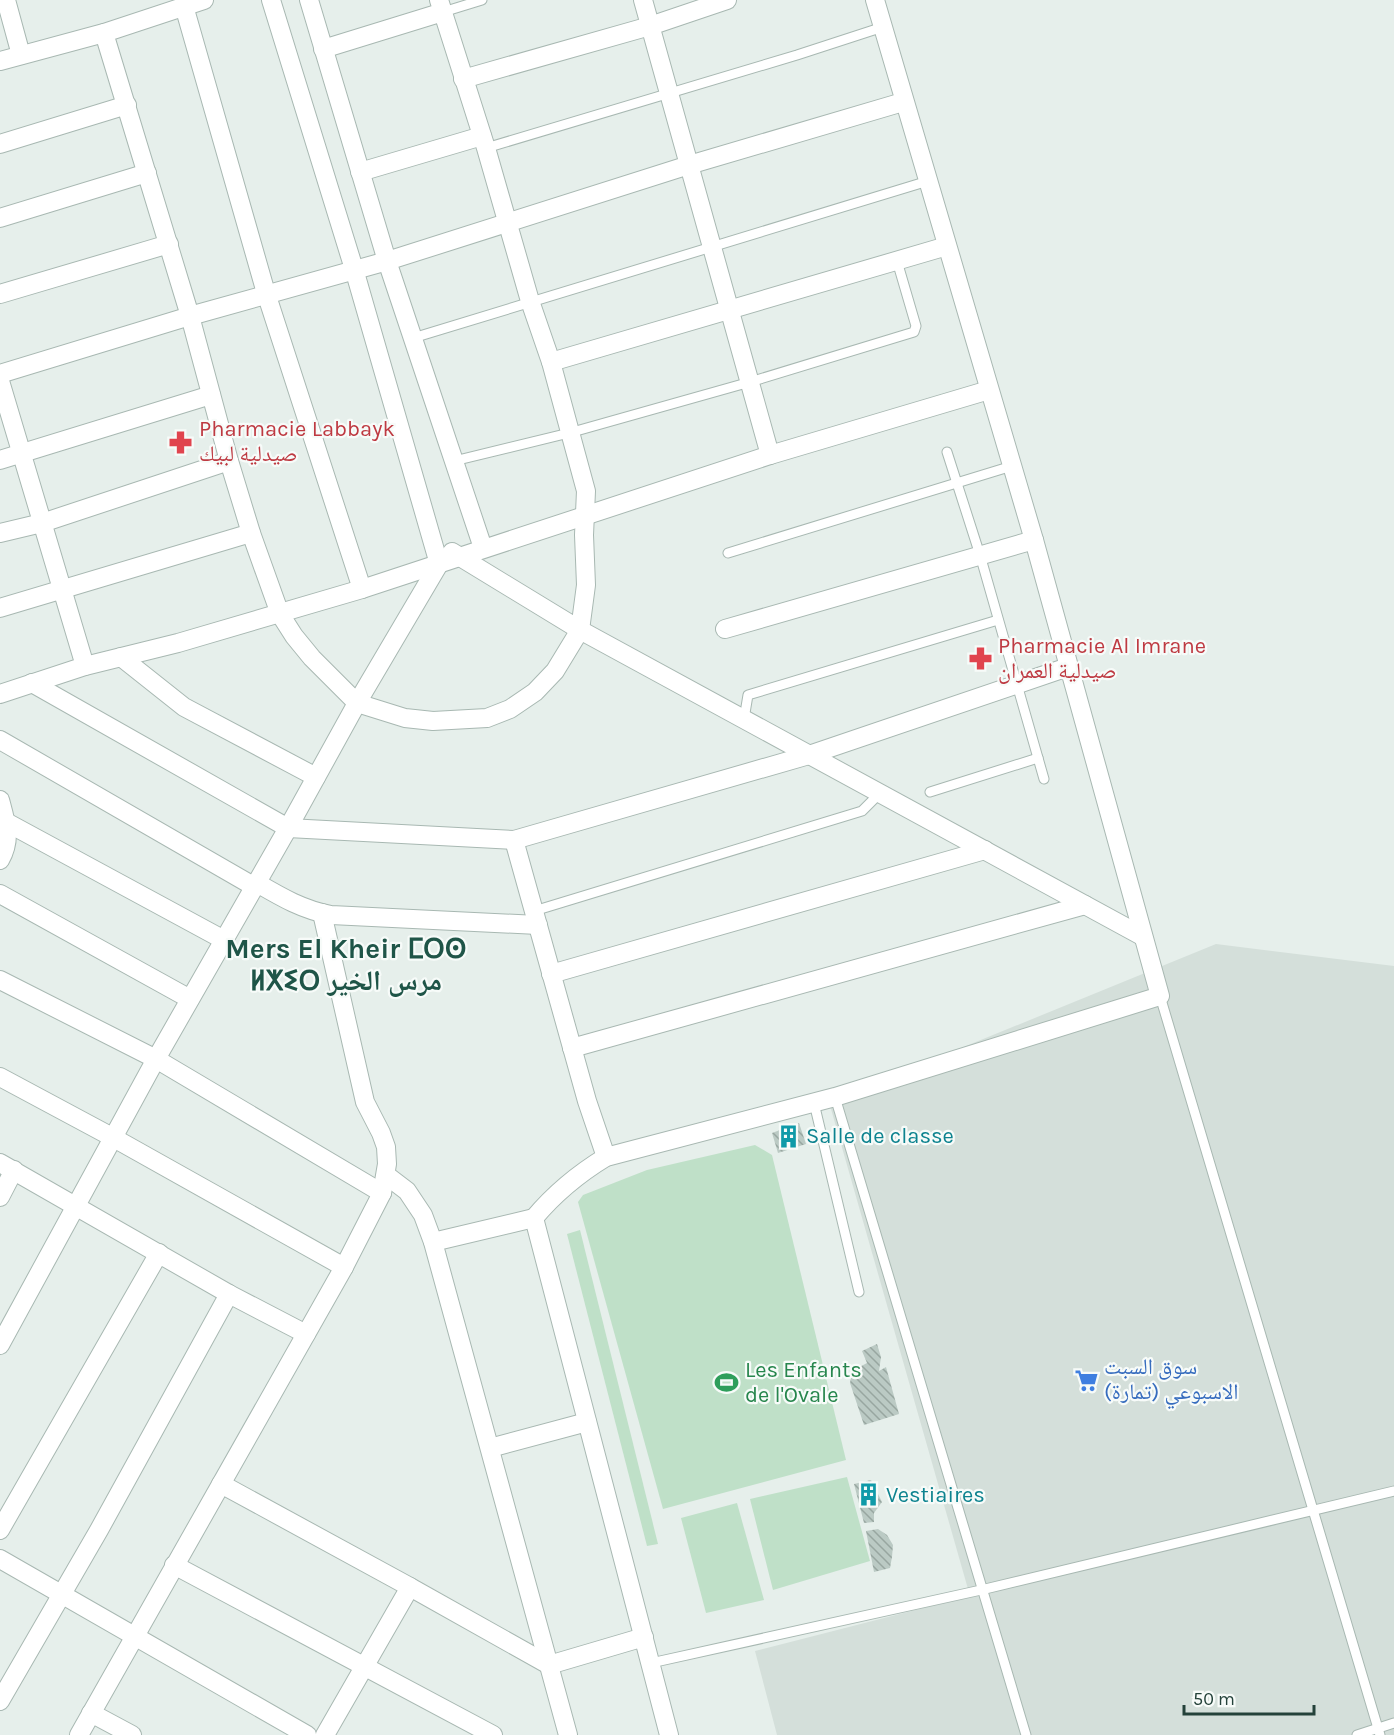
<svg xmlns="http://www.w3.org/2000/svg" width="1394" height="1735" font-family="Karla,'Noto Naskh Arabic','Noto Sans Tifinagh',sans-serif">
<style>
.built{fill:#d4dfda}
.pitch{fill:#bfe0c8}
.building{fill:url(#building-back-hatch)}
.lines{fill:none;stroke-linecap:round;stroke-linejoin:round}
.lane-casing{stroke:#a8b8b2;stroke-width:11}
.street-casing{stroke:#a8b8b2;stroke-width:20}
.lane{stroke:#fff;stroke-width:9}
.street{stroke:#fff;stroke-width:18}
.labels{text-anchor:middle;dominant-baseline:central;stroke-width:4.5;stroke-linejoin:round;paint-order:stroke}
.health-label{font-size:22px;fill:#be3a42;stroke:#f7fbf9;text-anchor:start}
.culture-label{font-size:22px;fill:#0d838f;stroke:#f7fbf9;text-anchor:start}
.shop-label{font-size:22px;fill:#366cbe;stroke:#f7fbf9;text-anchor:start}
.leisure-label{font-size:22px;fill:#27864d;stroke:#f7fbf9;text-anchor:start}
.district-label{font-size:28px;font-weight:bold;fill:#1f5548;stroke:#f7fbf9}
</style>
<defs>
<pattern id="building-back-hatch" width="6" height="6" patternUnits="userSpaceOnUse" patternTransform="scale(1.5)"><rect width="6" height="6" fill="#bbcac4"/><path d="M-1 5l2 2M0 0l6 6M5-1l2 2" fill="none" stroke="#98a6a0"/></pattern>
</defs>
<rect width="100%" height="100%" fill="#e6efeb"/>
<!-- built -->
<polygon class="built" points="1216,944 1394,966 1394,1735 777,1735 755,1651 970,1596 829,1102"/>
<!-- pitch -->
<g class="pitch">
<polygon points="755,1145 772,1155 846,1460 663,1509 578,1202 583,1195 647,1170"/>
<polygon points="580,1230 658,1544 647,1546 567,1234"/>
<polygon points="847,1477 870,1561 773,1590 750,1499"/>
<polygon points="737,1503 764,1600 706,1613 681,1518"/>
</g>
<!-- building -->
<g class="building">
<polygon points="799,1123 806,1144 778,1153 772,1133"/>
<polygon points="877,1344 881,1357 879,1371 886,1367 899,1414 864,1425 850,1383 852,1371 867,1363 862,1351"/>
<polygon points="871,1480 882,1502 874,1513 874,1522 864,1523 854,1484"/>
<polygon points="878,1529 887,1535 893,1545 892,1557 890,1568 874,1572 866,1531"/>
</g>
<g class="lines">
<defs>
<g id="lane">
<polyline points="443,12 482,0"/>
<polyline points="486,148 797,55 883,27"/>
<polyline points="413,338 928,181"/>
<polyline points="947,452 980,555 1044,779"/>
<polyline points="454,461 569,433 750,382 914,332 916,326 897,261"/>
<polyline points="728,553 1012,466"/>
<polyline points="744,719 748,695 998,620"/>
<polyline points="930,792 1038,758"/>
<polyline points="534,911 862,811 880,793"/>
<polyline points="1160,996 1380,1735"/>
<polyline points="835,1097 1026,1735"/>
<polyline points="814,1103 859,1292"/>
<polyline points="651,1663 981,1590 1394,1491"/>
<polyline points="1357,1735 1394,1723"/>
</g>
<g id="street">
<polyline points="6,0 21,55"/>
<polyline points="309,0 387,261 483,548"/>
<polyline points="643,0 770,455"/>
<polyline points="184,6 266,293 362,589"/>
<polyline points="104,33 190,316 229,461 251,533 280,614 294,636 312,658 357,703 405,718 433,721 487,718 510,709 535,692 555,671 580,630 586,585 584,535 586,491 551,362 530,301 486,148 439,0"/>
<polyline points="323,49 443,12"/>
<polyline points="0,61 104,33 204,0"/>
<polyline points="463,79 650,26 727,0"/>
<polyline points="0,144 127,105"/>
<polyline points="360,172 482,136"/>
<polyline points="0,218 147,173"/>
<polyline points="0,294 169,244"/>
<polyline points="551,362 947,246"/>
<polyline points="0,374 190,316 387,261 689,165 903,102"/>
<polyline points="0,381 85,666"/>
<polyline points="0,460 211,395"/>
<polyline points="0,533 42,523 229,461"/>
<polyline points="452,552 580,630 1142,936"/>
<polyline points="0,608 251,533"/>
<polyline points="725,629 1034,540"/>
<polyline points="121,657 184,707 316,777"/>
<polyline points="32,683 288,828 514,840 809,755 1068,667"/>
<polyline points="0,694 85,666 178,643 362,589 770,455 989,390"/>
<polyline points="0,740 255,887"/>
<path d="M0,800C6,822 12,839 0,860"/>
<polyline points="6,822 224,940"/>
<polyline points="514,840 587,1101 606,1157"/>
<path d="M257,883C281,897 303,910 331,915L538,925"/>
<polyline points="0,894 190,999"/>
<polyline points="551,974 985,850"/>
<polyline points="0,980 156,1059 382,1193"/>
<polyline points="572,1048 1085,905"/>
<polyline points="0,1077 112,1137 344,1267"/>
<polyline points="0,1163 229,1294 306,1334"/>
<polyline points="386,1175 407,1191 423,1215 433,1242 568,1735"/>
<polyline points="0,1197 14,1170"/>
<polyline points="433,1242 534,1218"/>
<polyline points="0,1345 156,1059 288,828 357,703 439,564 354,269 271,0"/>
<polyline points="490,1448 587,1422"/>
<polyline points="221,1484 410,1587 325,1735"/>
<polyline points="0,1530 159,1253"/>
<polyline points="0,1559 307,1735"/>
<polyline points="174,1565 493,1735"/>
<polyline points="410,1587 549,1665 644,1637"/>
<polyline points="0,1701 99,1530 229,1294"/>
<polyline points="91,1713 132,1735"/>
<polyline points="79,1735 344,1267 382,1193 387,1164 386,1147 381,1133 365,1102 322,913"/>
<path d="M669,1735L534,1218C555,1193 578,1174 606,1157L835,1097L1160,996L1034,540L875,0"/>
</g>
</defs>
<!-- lane casing -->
<use href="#lane" class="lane-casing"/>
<!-- street casing -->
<use href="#street" class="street-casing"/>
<!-- lane -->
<use href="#lane" class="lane"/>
<!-- street -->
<use href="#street" class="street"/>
</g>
<!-- icons -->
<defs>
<symbol id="pharmacy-bare" viewBox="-9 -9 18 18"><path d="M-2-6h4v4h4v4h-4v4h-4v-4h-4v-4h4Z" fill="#e0444e" stroke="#f7fbf9" stroke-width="2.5" paint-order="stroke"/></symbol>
<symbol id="building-bare" viewBox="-9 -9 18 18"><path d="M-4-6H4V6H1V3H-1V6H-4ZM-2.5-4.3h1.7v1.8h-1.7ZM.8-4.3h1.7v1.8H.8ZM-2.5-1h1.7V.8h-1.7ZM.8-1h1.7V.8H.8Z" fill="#0f9aa8" stroke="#f7fbf9" stroke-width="2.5" paint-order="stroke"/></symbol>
<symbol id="supermarket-bare" viewBox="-9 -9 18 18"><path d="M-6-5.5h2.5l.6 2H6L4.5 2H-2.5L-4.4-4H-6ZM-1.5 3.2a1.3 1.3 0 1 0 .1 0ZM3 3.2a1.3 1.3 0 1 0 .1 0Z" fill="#3f7fe0" stroke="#f7fbf9" stroke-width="2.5" paint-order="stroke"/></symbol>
<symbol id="stadium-bare" viewBox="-9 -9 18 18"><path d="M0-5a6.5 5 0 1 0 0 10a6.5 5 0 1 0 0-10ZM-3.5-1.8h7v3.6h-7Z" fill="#2e9e5b" stroke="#f7fbf9" stroke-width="2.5" paint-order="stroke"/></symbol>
</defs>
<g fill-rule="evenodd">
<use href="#pharmacy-bare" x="164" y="426" width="33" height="33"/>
<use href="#pharmacy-bare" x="964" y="642" width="33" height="33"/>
<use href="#building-bare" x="772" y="1120" width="33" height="33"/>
<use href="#supermarket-bare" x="1070" y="1364" width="33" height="33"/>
<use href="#stadium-bare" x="710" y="1366" width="33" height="33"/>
<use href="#building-bare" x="852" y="1478" width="33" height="33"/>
</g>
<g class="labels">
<!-- health labels -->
<g class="health-label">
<text x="199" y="429">Pharmacie Labbayk<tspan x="199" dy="25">صيدلية لبيك</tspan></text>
<text x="998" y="646">Pharmacie Al Imrane<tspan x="998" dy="25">صيدلية العمران</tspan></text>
</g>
<!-- culture labels -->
<g class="culture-label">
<text x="806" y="1136">Salle de classe</text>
<text x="886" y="1495">Vestiaires</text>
</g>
<!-- shop labels -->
<g class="shop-label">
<text x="1104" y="1367">سوق السبت<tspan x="1104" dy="25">الاسبوعي (تمارة)</tspan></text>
</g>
<!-- leisure labels -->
<g class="leisure-label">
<text x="745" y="1370">Les Enfants<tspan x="745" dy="25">de l'Ovale</tspan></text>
</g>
<!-- district labels -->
<g class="district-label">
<text x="346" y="948">Mers El Kheir ⵎⵔⵙ<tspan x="346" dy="32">ⵍⵅⵉⵔ مرس الخير</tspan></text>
</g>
</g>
<!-- scale -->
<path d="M1184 1705v9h130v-9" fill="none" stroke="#24423a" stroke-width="3"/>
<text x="1193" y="1705" font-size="18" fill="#24423a" stroke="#f7fbf9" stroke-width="4.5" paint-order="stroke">50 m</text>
</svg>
